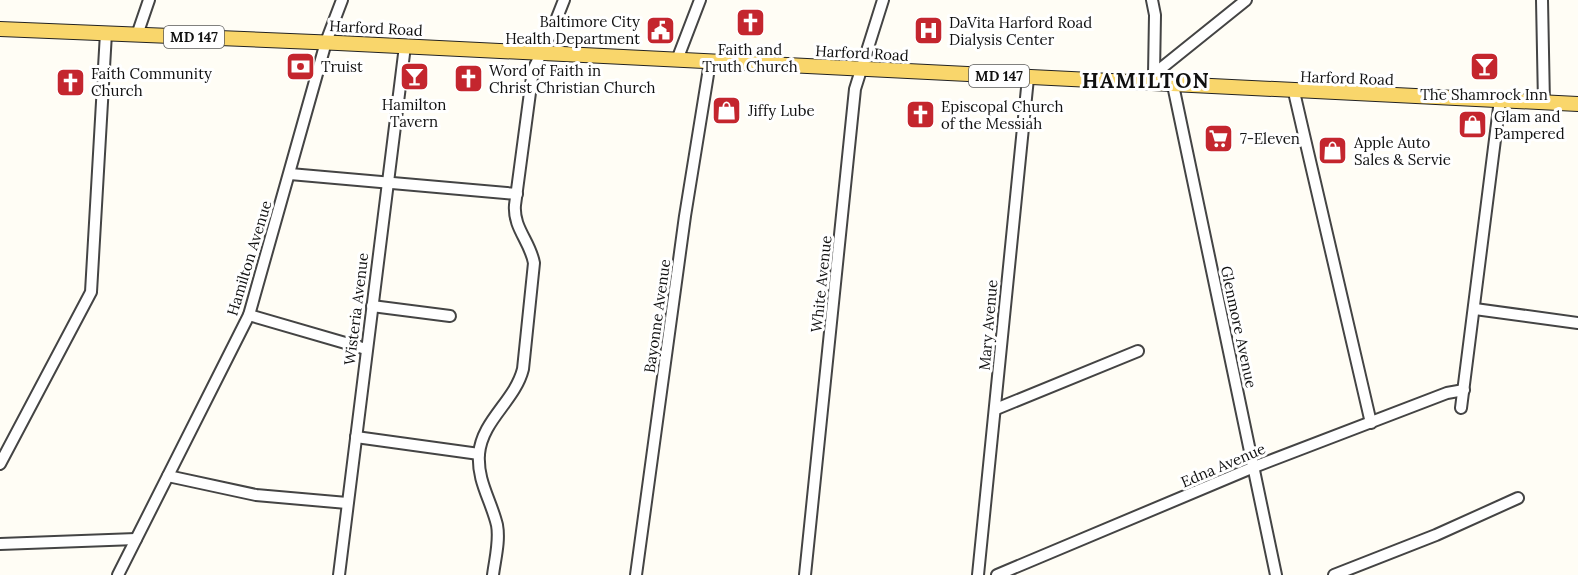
<svg xmlns="http://www.w3.org/2000/svg" width="1578" height="575" font-family="Lora,serif">
<style>
.lines{fill:none;stroke-linecap:round;stroke-linejoin:round}
.minor-casing{stroke:#444;stroke-width:14}
.major-casing{stroke:#222;stroke-width:16}
.minor{stroke:#fff;stroke-width:10}
.major{stroke:#f9d66b;stroke-width:14}
.labels{text-anchor:middle;dominant-baseline:central;stroke-width:6;stroke-linejoin:round;paint-order:stroke}
.shield{fill:#fff;stroke:#585858;stroke-width:1.5}
.shield-label{font-size:14px;font-weight:bold;fill:#111}
.poi-label{font-size:15px;fill:#111;stroke:#fff;text-anchor:start}
.street-label{font-size:15px;fill:#111;stroke:#fff}
.district-label{font-size:21px;font-weight:bold;letter-spacing:1.5px;fill:#111;stroke:#fff}
</style>
<rect width="100%" height="100%" fill="#fffdf5"/>
<g class="lines">
<defs>
<g id="minor">
<polyline points="1152,0 1155,15 1154,74"/>
<polyline points="1542,0 1544,103"/>
<polyline points="137,35 149,0"/>
<polyline points="677,60 700,0"/>
<polyline points="1150,84 1154,74 1246,0"/>
<polyline points="1173,85 1276,575"/>
<polyline points="1294,92 1371,423"/>
<polyline points="290,174 517,194"/>
<polyline points="372,306 450,316"/>
<polyline points="1475,309 1578,323"/>
<polyline points="249,315 366,349"/>
<polyline points="1461,408 1500,100"/>
<polyline points="996,409 1138,351"/>
<polyline points="356,437 479,454"/>
<polyline points="0,464 91,292 106,33"/>
<polyline points="168,476 256,495 347,503"/>
<polyline points="0,544 136,539"/>
<polyline points="118,575 249,315 326,42 342,0"/>
<polyline points="339,575 405,46"/>
<path d="M493,575C495,559 500,541 497,525C491,500 477,481 479,454C482,420 515,401 523,369L534,263C530,241 513,228 515,205L533,70L549,38L564,0"/>
<polyline points="636,575 685,216 710,62"/>
<polyline points="805,575 855,89 883,0"/>
<polyline points="978,575 1028,78"/>
<polyline points="997,575 1254,467 1447,393 1464,390"/>
<polyline points="1334,575 1436,535 1518,498"/>
</g>
<polyline id="major" points="0,29 338,43 1578,104"/>
</defs>
<!-- minor casing -->
<use href="#minor" class="minor-casing"/>
<!-- major casing -->
<use href="#major" class="major-casing"/>
<!-- minor -->
<use href="#minor" class="minor"/>
<!-- major -->
<use href="#major" class="major"/>
</g>
<!-- icons -->
<defs>
<symbol id="church-square" viewBox="-11 -11 22 22"><rect x="-9" y="-9" width="18" height="18" rx="4" fill="#c4262e" stroke="#fff"/><path d="M-1.2-6h2.4v3.5h3.3v2.4h-3.3V6h-2.4V-.1h-3.3v-2.4h3.3Z" fill="#fff"/></symbol>
<symbol id="civic-square" viewBox="-11 -11 22 22"><rect x="-9" y="-9" width="18" height="18" rx="4" fill="#c4262e" stroke="#fff"/><path d="M-.6-6.5H3V-4.5H.6V-3L4-1V1h2V6H-6V1h2V-1L-.6-3ZM-1.2 2.5V6h2.4V2.5Z" fill="#fff"/></symbol>
<symbol id="hospital-square" viewBox="-11 -11 22 22"><rect x="-9" y="-9" width="18" height="18" rx="4" fill="#c4262e" stroke="#fff"/><path d="M-5-5h3v3.5h4V-5h3V5h-3V1.5h-4V5h-3Z" fill="#fff"/></symbol>
<symbol id="bank-square" viewBox="-11 -11 22 22"><rect x="-9" y="-9" width="18" height="18" rx="4" fill="#c4262e" stroke="#fff"/><path d="M-6-4H6V4H-6ZM0-2.3a2.3 2.3 0 1 0 0 4.6a2.3 2.3 0 1 0 0-4.6Z" fill="#fff"/></symbol>
<symbol id="bar-square" viewBox="-11 -11 22 22"><rect x="-9" y="-9" width="18" height="18" rx="4" fill="#c4262e" stroke="#fff"/><path d="M-6-5H6L.8 .8V4.5H3.5V6h-7V4.5H-.8V.8Z" fill="#fff"/></symbol>
<symbol id="shop-square" viewBox="-11 -11 22 22"><rect x="-9" y="-9" width="18" height="18" rx="4" fill="#c4262e" stroke="#fff"/><path d="M-5-2.5h2.3a2.7 3.5 0 0 1 5.4 0H5L5.5 6h-11ZM-1.5-2.5h3a1.5 2.3 0 0 0-3 0Z" fill="#fff"/></symbol>
<symbol id="supermarket-square" viewBox="-11 -11 22 22"><rect x="-9" y="-9" width="18" height="18" rx="4" fill="#c4262e" stroke="#fff"/><path d="M-6-5.5h2.5l.6 2H6L4.5 2H-2.5L-4.4-4H-6ZM-1.5 3.2a1.3 1.3 0 1 0 .1 0ZM3 3.2a1.3 1.3 0 1 0 .1 0Z" fill="#fff"/></symbol>
</defs>
<g fill-rule="evenodd">
<use href="#church-square" x="734" y="6" width="33" height="33"/>
<use href="#civic-square" x="644" y="14" width="33" height="33"/>
<use href="#hospital-square" x="912" y="14" width="33" height="33"/>
<use href="#bank-square" x="284" y="50" width="33" height="33"/>
<use href="#bar-square" x="1468" y="50" width="33" height="33"/>
<use href="#bar-square" x="398" y="60" width="33" height="33"/>
<use href="#church-square" x="452" y="62" width="33" height="33"/>
<use href="#church-square" x="54" y="66" width="33" height="33"/>
<use href="#shop-square" x="710" y="94" width="33" height="33"/>
<use href="#church-square" x="904" y="98" width="33" height="33"/>
<use href="#shop-square" x="1456" y="108" width="33" height="33"/>
<use href="#supermarket-square" x="1202" y="122" width="33" height="33"/>
<use href="#shop-square" x="1316" y="134" width="33" height="33"/>
</g>
<g class="labels">
<!-- shield labels -->
<g class="shield">
<rect x="164" y="26" width="60" height="22" rx="4.5"/>
<rect x="969" y="65" width="60" height="22" rx="4.5"/>
</g>
<g class="shield-label">
<text x="194" y="37">MD 147</text>
<text x="999" y="76">MD 147</text>
</g>
<!-- poi labels -->
<g class="poi-label">
<text x="640" y="21" text-anchor="end">Baltimore City<tspan x="640" dy="17">Health Department</tspan></text>
<text x="949" y="22">DaVita Harford Road<tspan x="949" dy="17">Dialysis Center</tspan></text>
<text x="750" y="49" text-anchor="middle">Faith and<tspan x="750" dy="17">Truth Church</tspan></text>
<text x="321" y="66">Truist</text>
<text x="489" y="70">Word of Faith in<tspan x="489" dy="17">Christ Christian Church</tspan></text>
<text x="91" y="73">Faith Community<tspan x="91" dy="17">Church</tspan></text>
<text x="1484" y="94" text-anchor="middle">The Shamrock Inn</text>
<text x="414" y="104" text-anchor="middle">Hamilton<tspan x="414" dy="17">Tavern</tspan></text>
<text x="941" y="106">Episcopal Church<tspan x="941" dy="17">of the Messiah</tspan></text>
<text x="748" y="110">Jiffy Lube</text>
<text x="1494" y="116">Glam and<tspan x="1494" dy="17">Pampered</tspan></text>
<text x="1240" y="138">7-Eleven</text>
<text x="1354" y="142">Apple Auto<tspan x="1354" dy="17">Sales &amp; Servie</tspan></text>
</g>
<!-- street labels -->
<g class="street-label">
<text transform="translate(376 28) rotate(3)">Harford Road</text>
<text transform="translate(862 53) rotate(3)">Harford Road</text>
<text transform="translate(1347 78) rotate(2)">Harford Road</text>
<text transform="translate(249 258) rotate(-73)">Hamilton Avenue</text>
<text transform="translate(821 284) rotate(-84)">White Avenue</text>
<text transform="translate(356 309) rotate(-83)">Wisteria Avenue</text>
<text transform="translate(657 316) rotate(-82)">Bayonne Avenue</text>
<text transform="translate(988 325) rotate(-85)">Mary Avenue</text>
<text transform="translate(1239 327) rotate(78)">Glenmore Avenue</text>
<text transform="translate(1223 465) rotate(-23)">Edna Avenue</text>
</g>
<!-- district labels -->
<g class="district-label">
<text x="1146" y="80">HAMILTON</text>
</g>
</g>
</svg>
